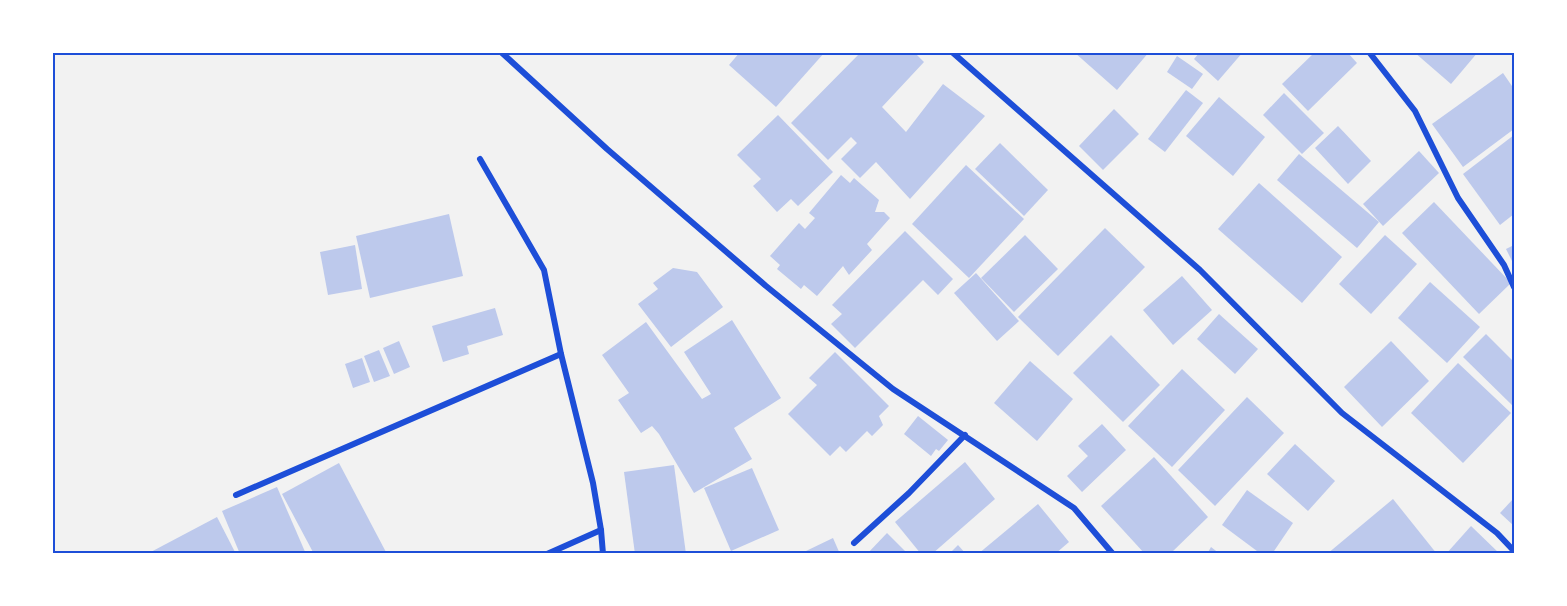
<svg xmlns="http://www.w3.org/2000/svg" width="1567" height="606" font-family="Manrope,sans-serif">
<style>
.building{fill:#bdc9ec}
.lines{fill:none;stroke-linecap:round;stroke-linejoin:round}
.minor{stroke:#1d4ed8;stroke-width:6}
.neatline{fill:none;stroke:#1d4ed8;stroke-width:2}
</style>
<rect width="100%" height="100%" fill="#f2f2f2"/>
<!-- building -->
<g class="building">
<polygon points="740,52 825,52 776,107 729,65"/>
<polygon points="861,52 914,52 924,62 882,107 906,132 943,84 985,116 910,199 876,162 860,178 841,159 857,143 851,137 828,160 791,123"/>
<polygon points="1074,52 1149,52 1117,90"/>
<polygon points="1200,52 1243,52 1218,81 1194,59"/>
<polygon points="1315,52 1347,52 1357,63 1308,111 1282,84"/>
<polygon points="1414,52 1478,52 1451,84"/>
<polygon points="1177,56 1203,74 1192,89 1167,72"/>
<polygon points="1503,73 1514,89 1514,129 1463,167 1432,124"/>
<polygon points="1186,90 1203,103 1165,152 1148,139"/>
<polygon points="1284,93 1324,133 1302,154 1263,115"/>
<polygon points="1219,97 1265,137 1233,176 1186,136"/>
<polygon points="1114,109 1139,134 1103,170 1079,146"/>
<polygon points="778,115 833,172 798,206 791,199 777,212 753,186 761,179 737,155"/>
<polygon points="1338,126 1371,161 1348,184 1315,148"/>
<polygon points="1514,135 1514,214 1500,225 1463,174"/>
<polygon points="1000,143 1048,190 1024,216 975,169"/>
<polygon points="1419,151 1439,173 1383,226 1363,204"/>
<polygon points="1299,154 1379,222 1357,248 1277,180"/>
<polygon points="966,165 1024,219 969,278 912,224"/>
<polygon points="841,175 850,183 854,178 879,200 875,212 884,212 890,218 867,244 872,250 849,275 843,266 817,296 804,285 801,289 777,269 780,265 770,256 799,223 805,229 815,218 809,213"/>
<polygon points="1259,183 1342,257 1302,303 1218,229"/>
<polygon points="1434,202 1511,283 1479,314 1402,233"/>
<polygon points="449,214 463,276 370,298 356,236"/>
<polygon points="1105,228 1145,267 1058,356 1018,317"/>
<polygon points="905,231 953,279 938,295 923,280 855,348 831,324 842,314 832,305"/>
<polygon points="1025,235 1058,269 1014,312 981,278"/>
<polygon points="1385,235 1417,264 1371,314 1339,284"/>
<polygon points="355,245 362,289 328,295 320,252"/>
<polygon points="1514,245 1514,265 1506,249"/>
<polygon points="673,268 697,272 723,307 671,347 638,304 658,289 653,283"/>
<polygon points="976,273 1019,321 997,341 954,293"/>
<polygon points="1182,276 1212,310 1173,345 1143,310"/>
<polygon points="1430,282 1480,327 1447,363 1398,318"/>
<polygon points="495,308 503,335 467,346 469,354 443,362 432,326"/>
<polygon points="1219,314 1258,349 1235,374 1197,339"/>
<polygon points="732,320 781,398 734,428 752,459 694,493 659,434 652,426 641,433 618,400 629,393 602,355 646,322 702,399 711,394 684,352"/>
<polygon points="1486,334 1514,362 1514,407 1463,357"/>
<polygon points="1111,335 1160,385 1123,422 1073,373"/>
<polygon points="399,341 410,367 394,374 383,348"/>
<polygon points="1391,341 1429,381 1382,427 1344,387"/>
<polygon points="379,350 390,376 374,382 364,356"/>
<polygon points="835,352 889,406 879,416 883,425 872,436 867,431 846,452 840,446 830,456 788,414 817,385 809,378"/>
<polygon points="362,358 370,382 353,388 345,364"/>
<polygon points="1030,361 1073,399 1037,441 994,403"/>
<polygon points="1458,363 1511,413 1463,463 1411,413"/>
<polygon points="1182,369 1225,410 1172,467 1128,426"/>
<polygon points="1247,397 1284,433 1215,506 1178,470"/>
<polygon points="918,416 948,440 939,451 936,449 931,456 904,434"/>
<polygon points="1102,424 1126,450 1082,492 1067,476 1088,456 1078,446"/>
<polygon points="1295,444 1335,481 1308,511 1267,474"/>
<polygon points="1154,457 1208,517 1170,554 1145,554 1101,506"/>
<polygon points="965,462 995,499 932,554 921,554 895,522"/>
<polygon points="339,463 387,554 314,554 282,494"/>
<polygon points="674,465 686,554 635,554 624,472"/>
<polygon points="752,468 779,530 731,551 704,488"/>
<polygon points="277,487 306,554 240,554 222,511"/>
<polygon points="1247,490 1293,523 1272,554 1261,554 1222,525"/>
<polygon points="1514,498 1514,526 1500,513"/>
<polygon points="1393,499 1437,554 1327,554"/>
<polygon points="1038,504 1069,542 1055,554 978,554"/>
<polygon points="217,517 236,554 147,554"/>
<polygon points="1471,526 1500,554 1446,554"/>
<polygon points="887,533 908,554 867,554"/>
<polygon points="833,538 840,554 807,554 806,551"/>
<polygon points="958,545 966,554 949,554"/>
<polygon points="1211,547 1220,554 1207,554"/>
</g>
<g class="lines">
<!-- minor -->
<g class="minor">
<polyline points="501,52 607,149 766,286 893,389 1074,508 1113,554"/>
<polyline points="952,52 1200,270 1342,413 1497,533 1514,551"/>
<polyline points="1369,52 1415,111 1458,198 1504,265 1514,287"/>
<polyline points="480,159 544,270 561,354 593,483 601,530 603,554"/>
<polyline points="236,495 561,354"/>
<polyline points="854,543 909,493 965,435"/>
<polyline points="547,554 601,530"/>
</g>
</g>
<!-- border -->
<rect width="1567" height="606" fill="none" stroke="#ffffff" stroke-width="108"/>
<rect x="54" y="54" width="1459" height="498" class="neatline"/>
</svg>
